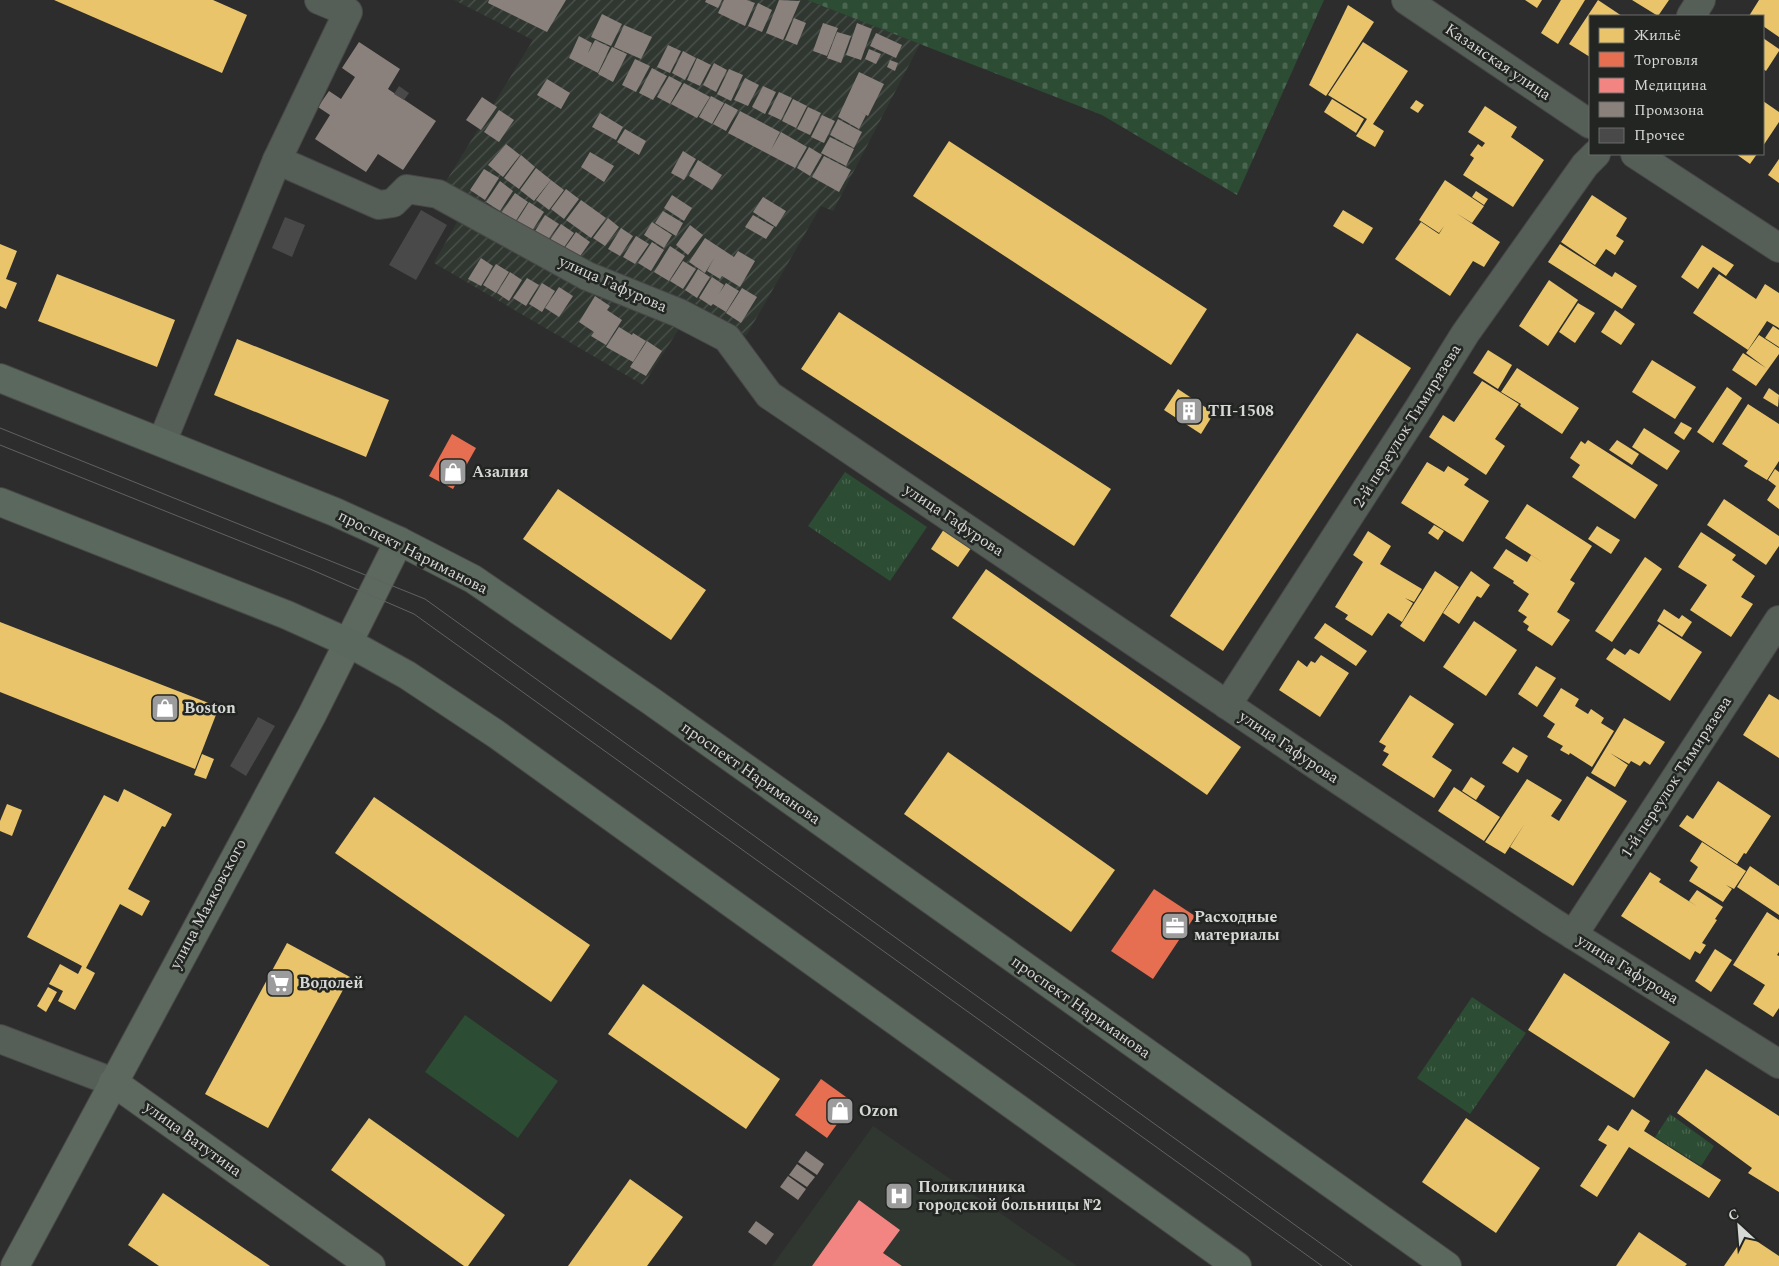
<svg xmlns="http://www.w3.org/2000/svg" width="1779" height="1266" font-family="Spectral,serif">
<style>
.built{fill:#303731}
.industrial{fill:url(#industrial-furrows)}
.grass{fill:url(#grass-tufts)}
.cemetery{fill:url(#cemetery-stones)}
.pitch{fill:#2c4c33}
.homes{fill:#e9c46a}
.shops{fill:#e76f51}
.health{fill:#f28482}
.industry{fill:#8a817c}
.building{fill:#484948}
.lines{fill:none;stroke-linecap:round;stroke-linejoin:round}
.street-casing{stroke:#484848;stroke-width:30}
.secondary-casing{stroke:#484848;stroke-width:30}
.primary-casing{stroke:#484848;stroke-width:30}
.street{stroke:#555f57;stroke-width:28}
.secondary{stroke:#5d695f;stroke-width:28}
.primary{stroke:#5b685d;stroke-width:28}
.tram{stroke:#5f635f;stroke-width:1}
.labels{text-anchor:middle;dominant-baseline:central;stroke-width:5;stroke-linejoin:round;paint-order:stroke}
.street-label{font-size:16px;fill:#d6d8d6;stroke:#222522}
.poi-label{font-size:16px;font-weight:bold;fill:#d6d8d6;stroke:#222522;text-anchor:start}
</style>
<defs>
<pattern id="industrial-furrows" width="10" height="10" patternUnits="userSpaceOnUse" patternTransform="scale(1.25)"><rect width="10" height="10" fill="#303731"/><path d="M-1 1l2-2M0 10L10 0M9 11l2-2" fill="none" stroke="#4d534e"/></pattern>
<pattern id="grass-tufts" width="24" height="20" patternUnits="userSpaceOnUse" patternTransform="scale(1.25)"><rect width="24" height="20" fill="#2c4c33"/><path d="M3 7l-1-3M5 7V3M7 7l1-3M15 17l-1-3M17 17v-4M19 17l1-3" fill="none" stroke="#4a6550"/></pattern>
<pattern id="cemetery-stones" width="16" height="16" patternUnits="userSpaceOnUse" patternTransform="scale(1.25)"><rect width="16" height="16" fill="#2c4c33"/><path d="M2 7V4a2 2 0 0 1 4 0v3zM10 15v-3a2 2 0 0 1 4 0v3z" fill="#4a6550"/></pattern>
</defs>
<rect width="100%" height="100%" fill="#2d2d2d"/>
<!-- built -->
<polygon class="built" points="873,1126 1077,1266 772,1266"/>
<!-- industrial -->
<polygon class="industrial" points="454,0 807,0 920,44 833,211 821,206 746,336 695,304 643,385 434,263 470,199 445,183 533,40"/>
<!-- grass -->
<g class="grass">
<polygon points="845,472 927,527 890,581 808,526"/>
<polygon points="1472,997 1526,1033 1470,1114 1417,1078"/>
<polygon points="1670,1114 1714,1146 1701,1166 1655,1137"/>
</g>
<!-- cemetery -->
<polygon class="cemetery" points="807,0 1324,0 1237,195 1102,115"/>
<!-- pitch -->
<polygon class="pitch" points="465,1015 558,1081 518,1138 425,1072"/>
<!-- homes -->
<g class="homes">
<polygon points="54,0 213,0 247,15 222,73"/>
<polygon points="1525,0 1542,0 1537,8"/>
<polygon points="1561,0 1585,0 1558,44 1541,33"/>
<polygon points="1598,0 1622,16 1590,16 1590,57 1569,44"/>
<polygon points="1632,0 1669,0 1658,16"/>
<polygon points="1759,0 1779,0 1779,37 1763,26 1763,16 1749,16"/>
<polygon points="1348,5 1374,22 1326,96 1309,85"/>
<polygon points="1763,38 1779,49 1779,51 1766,71 1763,69"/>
<polygon points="1363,42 1408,71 1373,124 1384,131 1375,147 1356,136 1367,119 1328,95"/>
<polygon points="1332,99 1364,119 1356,133 1324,112"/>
<polygon points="1416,100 1424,105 1418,113 1410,108"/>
<polygon points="1763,101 1779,112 1779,122 1763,146"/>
<polygon points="1485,106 1517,127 1511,137 1544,160 1513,207 1463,175 1474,158 1470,155 1478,144 1482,147 1485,143 1468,132"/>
<polygon points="949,141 1207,309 1171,365 913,196"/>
<polygon points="1736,154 1757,154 1750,164"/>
<polygon points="1779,159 1779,183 1768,175"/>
<polygon points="1445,180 1484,206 1472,223 1456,213 1500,242 1484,267 1473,261 1450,296 1395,259 1421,222 1439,234 1444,226 1439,233 1419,220"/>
<polygon points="1476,191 1488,199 1484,205 1472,197"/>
<polygon points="1592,195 1627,218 1616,236 1624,241 1615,255 1606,249 1595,265 1561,242"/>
<polygon points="1343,210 1373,228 1363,244 1333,226"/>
<polygon points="0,244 17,251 6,279 17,283 6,309 0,306"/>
<polygon points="1560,244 1612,277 1615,272 1637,286 1622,309 1548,262"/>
<polygon points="1702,245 1734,265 1726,276 1713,267 1698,289 1681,277"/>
<polygon points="57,274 175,320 157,367 38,321"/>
<polygon points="1719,274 1756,299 1765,284 1779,293 1779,328 1767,321 1748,350 1693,313"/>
<polygon points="1549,280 1578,300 1548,346 1519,326"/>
<polygon points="1578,303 1595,313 1575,343 1559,332"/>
<polygon points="1615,310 1635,324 1621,345 1601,332"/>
<polygon points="839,312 1111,489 1074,546 801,369"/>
<polygon points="1773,326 1779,330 1779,347 1765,338"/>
<polygon points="1357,333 1411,368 1223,651 1170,616"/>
<polygon points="1759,335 1779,348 1779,354 1756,386 1732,370 1743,353 1766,368 1746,353"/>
<polygon points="237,339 389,400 366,457 214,395"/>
<polygon points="1488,350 1512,365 1498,389 1473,373"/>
<polygon points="1652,360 1696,387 1675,419 1632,392"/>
<polygon points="1517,368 1579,408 1562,434 1520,406 1521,404 1501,392"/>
<polygon points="1482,381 1519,404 1495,439 1505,446 1486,475 1429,437 1443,415 1454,422"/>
<polygon points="1727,387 1742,398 1713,443 1697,432"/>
<polygon points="1769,388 1779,395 1778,407 1763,398"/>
<polygon points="1178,389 1214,413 1201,434 1164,410"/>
<polygon points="1748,404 1779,424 1779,461 1767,480 1744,466 1748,461 1722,444"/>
<polygon points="1681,422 1692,428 1684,440 1674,433"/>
<polygon points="1644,428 1680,451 1667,470 1632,447"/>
<polygon points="1588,440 1658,485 1635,519 1572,477 1580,465 1570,458 1581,441 1585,444"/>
<polygon points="1617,440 1639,454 1632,465 1609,450"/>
<polygon points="1427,462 1444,472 1448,466 1469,479 1464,485 1489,501 1463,542 1401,503"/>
<polygon points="1775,469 1779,472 1779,509 1767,500 1776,486 1768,480"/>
<polygon points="558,489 706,590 671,640 523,539"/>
<polygon points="1724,499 1779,536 1779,546 1766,565 1707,525"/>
<polygon points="1527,504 1592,546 1570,580 1575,583 1557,612 1570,620 1552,646 1527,630 1529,626 1523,622 1527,617 1518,611 1529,594 1513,583 1514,581 1493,568 1506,549 1527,562 1531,555 1545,564 1505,538"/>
<polygon points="1434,525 1444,531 1438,540 1428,533"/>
<polygon points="946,526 974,544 958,567 931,549"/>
<polygon points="1597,526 1620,540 1611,554 1588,539"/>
<polygon points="1368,531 1391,546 1380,564 1422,589 1414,602 1405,598 1413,603 1402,622 1388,613 1372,636 1345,619 1348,615 1335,607 1363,562 1353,555"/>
<polygon points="1701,532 1736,555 1732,560 1755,576 1741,597 1753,604 1731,637 1690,610 1707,585 1678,567"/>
<polygon points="1645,557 1662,569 1612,642 1595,631"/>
<polygon points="986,569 1241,747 1207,795 952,618"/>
<polygon points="1435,571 1459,587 1424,642 1400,626"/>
<polygon points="1471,571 1490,585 1481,598 1477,596 1459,624 1443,613"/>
<polygon points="1664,609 1679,619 1682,615 1692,622 1682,637 1657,621"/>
<polygon points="1474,621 1517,650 1486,696 1443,667"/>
<polygon points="0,622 219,707 195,769 0,692"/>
<polygon points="1325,623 1367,651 1356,666 1314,638"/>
<polygon points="1659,624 1702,652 1670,701 1606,659 1614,648 1625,655 1630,649 1639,654"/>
<polygon points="1321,655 1349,673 1320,717 1279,690 1298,660 1307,667 1311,661 1315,663"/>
<polygon points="1536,666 1556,678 1537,707 1518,694"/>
<polygon points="1561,688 1579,699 1575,706 1588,714 1591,709 1604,718 1601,723 1614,731 1592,767 1570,753 1569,755 1560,750 1563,746 1547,737 1555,724 1543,716"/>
<polygon points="1769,694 1779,700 1779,758 1743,735"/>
<polygon points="1410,695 1454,724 1432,757 1452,770 1434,798 1382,765 1389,754 1383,751 1386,746 1379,742"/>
<polygon points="1624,718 1665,742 1650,765 1644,761 1640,766 1631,761 1629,764 1610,753 1628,765 1615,787 1591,773"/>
<polygon points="1513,747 1528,756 1518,773 1502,763"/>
<polygon points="948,752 1115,870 1071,932 904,814"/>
<polygon points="202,754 214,759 206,779 194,775"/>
<polygon points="1587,776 1627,801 1573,886 1510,847 1525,823 1505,854 1485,842 1527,779 1562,800 1551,816 1559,821"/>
<polygon points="1471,777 1485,786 1476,800 1462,791"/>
<polygon points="1718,781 1771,816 1746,854 1744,853 1737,864 1679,826 1687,815 1693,819"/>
<polygon points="1454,787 1500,817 1484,841 1438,811"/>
<polygon points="124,789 172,814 165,827 162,826 128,889 150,901 142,916 120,904 86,968 95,973 91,981 80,1001 72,997 80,1001 75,1010 58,1001 63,991 49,984 60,964 78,974 82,966 27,937 104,795 118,802"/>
<polygon points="374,797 590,945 551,1002 335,853"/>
<polygon points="7,804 22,810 12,836 0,831 0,821"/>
<polygon points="1702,842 1746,871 1734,889 1726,885 1732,889 1723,902 1689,881 1698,867 1690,861"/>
<polygon points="1750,866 1779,886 1779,915 1737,887"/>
<polygon points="1650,872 1661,879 1659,882 1698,907 1689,901 1697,890 1723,907 1715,919 1717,920 1702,943 1706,945 1700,954 1695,951 1690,960 1621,916"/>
<polygon points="1767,912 1779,920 1779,952 1777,955 1779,956 1779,1008 1773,1017 1753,1004 1765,985 1733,965"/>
<polygon points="287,943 350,977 268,1128 205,1094"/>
<polygon points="1715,949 1732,960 1711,992 1695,981"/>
<polygon points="1564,973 1670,1042 1634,1098 1528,1030"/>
<polygon points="643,984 780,1079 746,1129 608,1034"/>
<polygon points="48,987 57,992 46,1012 37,1006"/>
<polygon points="1706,1069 1779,1116 1779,1192 1748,1173 1752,1168 1677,1113"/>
<polygon points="1632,1109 1650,1121 1644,1131 1721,1180 1709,1198 1629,1147 1597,1197 1580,1186 1607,1145 1598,1140 1608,1125 1618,1131"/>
<polygon points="369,1118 505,1215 468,1266 464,1266 331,1170"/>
<polygon points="1466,1118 1540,1168 1496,1233 1422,1182"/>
<polygon points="630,1179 683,1217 647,1266 568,1266"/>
<polygon points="163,1193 270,1266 159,1266 128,1245"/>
<polygon points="1639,1232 1687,1264 1685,1266 1616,1266"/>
<polygon points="1746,1234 1779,1256 1779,1266 1724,1266"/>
</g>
<!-- shops -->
<g class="shops">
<polygon points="452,434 476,448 453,489 429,476"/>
<polygon points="1154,889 1195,916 1153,979 1111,951"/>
<polygon points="821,1079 853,1102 827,1138 795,1115"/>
</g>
<!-- health -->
<polygon class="health" points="859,1200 900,1230 883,1253 902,1266 812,1266"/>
<!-- industry -->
<g class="industry">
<polygon points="489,0 566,0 547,32 488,3"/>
<polygon points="706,0 722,0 718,8 705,2"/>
<polygon points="724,0 747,0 755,3 745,26 718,13"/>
<polygon points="779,0 800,1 783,40 766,33"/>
<polygon points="758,3 772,10 762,32 748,26"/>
<polygon points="602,14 622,24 611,46 591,37"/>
<polygon points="794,18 806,23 797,45 785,40"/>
<polygon points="823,23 838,28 827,56 813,51"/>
<polygon points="857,23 872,29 861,60 846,55"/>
<polygon points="624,25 652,37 641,59 614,47"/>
<polygon points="837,32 851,36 841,63 827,58"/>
<polygon points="876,33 902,45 896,58 870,46"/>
<polygon points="579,36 592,43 588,53 595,40 610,47 598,73 569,58"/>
<polygon points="359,42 400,69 388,89 436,121 403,170 378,154 366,172 315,139 330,115 318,107 329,91 341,99 355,77 342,68"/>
<polygon points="668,45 681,51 670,73 657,67"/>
<polygon points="612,47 627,54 613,82 598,74"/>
<polygon points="869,49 881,54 876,64 865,59"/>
<polygon points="683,51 696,58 685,80 672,73"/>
<polygon points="697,58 711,65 700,86 687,80"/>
<polygon points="635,59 650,66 636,92 622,85"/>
<polygon points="890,60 898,63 895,71 887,67"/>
<polygon points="714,63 727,70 716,92 703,85"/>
<polygon points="652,68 667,76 653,100 639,93"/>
<polygon points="729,69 743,75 731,101 717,94"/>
<polygon points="859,72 884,84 868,116 859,111 866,115 859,129 838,117"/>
<polygon points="669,76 682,83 670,104 657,97"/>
<polygon points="745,78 759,85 748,106 734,100"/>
<polygon points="547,79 570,93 561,109 537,95"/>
<polygon points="684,83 710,97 697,118 671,104"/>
<polygon points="763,86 776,92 765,114 752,107"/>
<polygon points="779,92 792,98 781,120 768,114"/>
<polygon points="711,96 724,103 712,124 699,117"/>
<polygon points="482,97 497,107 481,130 466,120"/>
<polygon points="793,99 807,106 796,128 782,121"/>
<polygon points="725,103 738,110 726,131 713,124"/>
<polygon points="808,107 821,113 810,135 797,129"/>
<polygon points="499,110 514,120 499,142 484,132"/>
<polygon points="740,111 780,132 771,150 781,132 807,147 795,168 728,133"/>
<polygon points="600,113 623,127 616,140 592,127"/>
<polygon points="822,115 835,121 824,143 811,137"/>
<polygon points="838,119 862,132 854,148 830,135"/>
<polygon points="625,129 646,141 639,155 617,142"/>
<polygon points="830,137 854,149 846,166 821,153"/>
<polygon points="506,144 520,155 503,177 488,165"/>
<polygon points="809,147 822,155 810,176 797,168"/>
<polygon points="683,151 696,159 684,180 671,173"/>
<polygon points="590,152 614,166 604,182 581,167"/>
<polygon points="521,155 535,167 519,189 504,178"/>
<polygon points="824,156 851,170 839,192 812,177"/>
<polygon points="698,160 722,175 712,190 689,176"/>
<polygon points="536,168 551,180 534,201 520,190"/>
<polygon points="484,169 499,178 485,200 470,190"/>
<polygon points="551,180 564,190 549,210 536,200"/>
<polygon points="500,181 513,191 500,211 486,202"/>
<polygon points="566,189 579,199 564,219 551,209"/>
<polygon points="515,193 528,202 515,222 501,213"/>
<polygon points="672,195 692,208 684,221 664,208"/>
<polygon points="763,197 786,211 776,227 753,212"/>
<polygon points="581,200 606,218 591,238 566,220"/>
<polygon points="529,202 544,212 530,234 515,224"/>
<polygon points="663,211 683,223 676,236 655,223"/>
<polygon points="545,215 559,224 545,244 532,236"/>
<polygon points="753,215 774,227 766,239 745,227"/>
<polygon points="608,218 619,227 605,246 593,238"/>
<polygon points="652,222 672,235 664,248 644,235"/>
<polygon points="561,224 574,233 558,256 545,247"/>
<polygon points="690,225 703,235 688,255 676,245"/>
<polygon points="621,228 633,236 620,256 608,249"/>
<polygon points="576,232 590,242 574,265 560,255"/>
<polygon points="636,236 649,244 635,264 623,257"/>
<polygon points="705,238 734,257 738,251 755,261 740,287 722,276 720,279 707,271 714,258 705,273 689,262"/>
<polygon points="652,242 664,250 651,271 638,263"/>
<polygon points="670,246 685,256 669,281 654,272"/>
<polygon points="481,258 493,266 481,286 468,279"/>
<polygon points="683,261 696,269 683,289 670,281"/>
<polygon points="496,264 509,272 496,293 483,285"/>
<polygon points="698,269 710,277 697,298 685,290"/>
<polygon points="510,272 522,280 509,301 497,293"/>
<polygon points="712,277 724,285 719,294 726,283 739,291 726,312 713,304 711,306 699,298"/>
<polygon points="527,278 539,285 526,306 513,298"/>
<polygon points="542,283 555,291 542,312 529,304"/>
<polygon points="559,287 573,296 559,317 545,308"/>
<polygon points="742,288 757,297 741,323 726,313"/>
<polygon points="595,296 610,306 607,310 622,320 606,345 591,336 594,332 579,322"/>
<polygon points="619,327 632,335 633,333 646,341 633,362 606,347"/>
<polygon points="647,341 662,351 646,376 630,367"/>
<polygon points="806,1151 824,1164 817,1175 798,1162"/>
<polygon points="797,1164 815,1177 807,1187 789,1175"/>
<polygon points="788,1176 806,1189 798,1200 780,1187"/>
<polygon points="756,1221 774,1234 766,1245 748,1232"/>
</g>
<!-- building -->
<g class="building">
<polygon points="399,86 409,93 404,100 394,94"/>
<polygon points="421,210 447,225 416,280 389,265"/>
<polygon points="285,217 305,225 292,257 272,248"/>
<polygon points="258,717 275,726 246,776 230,766"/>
</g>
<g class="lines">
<defs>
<g id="street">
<polyline points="319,0 348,12 277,160 379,205 393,203 407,189 438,194 587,276 679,313 727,338 769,395 1319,767 1551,921 1779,1064"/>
<polyline points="1406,0 1590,124"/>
<polyline points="1691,16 1701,0"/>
<polyline points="1635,154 1779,248"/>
<polyline points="162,442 277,160"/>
<polyline points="1227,705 1419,408 1465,334 1585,165 1596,154"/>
<polyline points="1573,935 1779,620"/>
<polyline points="0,1039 113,1082"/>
</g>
<g id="secondary">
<polyline points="113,1082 371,1266"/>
<polyline points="15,1266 312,715 399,541"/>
</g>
<g id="primary">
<polyline points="0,378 335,512 399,541 473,579 651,701 1447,1266"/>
<polyline points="0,502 287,615 349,643 407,675 496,734 1237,1266"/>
</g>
</defs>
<!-- street casing -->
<use href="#street" class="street-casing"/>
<!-- secondary casing -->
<use href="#secondary" class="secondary-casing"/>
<!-- primary casing -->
<use href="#primary" class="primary-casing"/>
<!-- street -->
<use href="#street" class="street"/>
<!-- secondary -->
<use href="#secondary" class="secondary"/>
<!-- primary -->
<use href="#primary" class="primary"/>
<!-- tram -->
<g class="tram">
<polyline points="0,428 425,599 1352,1266"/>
<polyline points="0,445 310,569 414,614 1322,1266"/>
</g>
</g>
<!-- icons -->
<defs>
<symbol id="building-square" viewBox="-11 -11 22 22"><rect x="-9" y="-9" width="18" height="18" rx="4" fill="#9b9c9b" stroke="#222522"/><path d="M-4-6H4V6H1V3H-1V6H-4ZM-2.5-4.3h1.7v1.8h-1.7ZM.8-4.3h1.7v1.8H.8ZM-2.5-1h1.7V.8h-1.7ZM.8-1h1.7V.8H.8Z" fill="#fff"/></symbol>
<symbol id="shop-square" viewBox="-11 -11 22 22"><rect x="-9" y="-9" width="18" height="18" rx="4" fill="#9b9c9b" stroke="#222522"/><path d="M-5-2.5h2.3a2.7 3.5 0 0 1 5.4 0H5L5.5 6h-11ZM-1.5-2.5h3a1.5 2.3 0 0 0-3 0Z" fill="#fff"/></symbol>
<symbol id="office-square" viewBox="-11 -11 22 22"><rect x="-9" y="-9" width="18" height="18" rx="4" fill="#9b9c9b" stroke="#222522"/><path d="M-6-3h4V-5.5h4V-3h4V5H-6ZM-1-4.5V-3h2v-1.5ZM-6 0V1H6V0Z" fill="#fff"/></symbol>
<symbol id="supermarket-square" viewBox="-11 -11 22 22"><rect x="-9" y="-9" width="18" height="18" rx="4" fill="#9b9c9b" stroke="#222522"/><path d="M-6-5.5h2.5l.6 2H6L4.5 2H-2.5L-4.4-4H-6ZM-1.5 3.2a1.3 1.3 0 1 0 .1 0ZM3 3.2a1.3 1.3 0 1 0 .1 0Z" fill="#fff"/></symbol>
<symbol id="hospital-square" viewBox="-11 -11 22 22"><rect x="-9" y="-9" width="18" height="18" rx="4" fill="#9b9c9b" stroke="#222522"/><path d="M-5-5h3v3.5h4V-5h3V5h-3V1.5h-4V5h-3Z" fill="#fff"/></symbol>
</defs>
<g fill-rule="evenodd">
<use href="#building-square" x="1173" y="395" width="32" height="32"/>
<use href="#shop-square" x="437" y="456" width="32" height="32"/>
<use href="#shop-square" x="149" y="692" width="32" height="32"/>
<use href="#office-square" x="1159" y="910" width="32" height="32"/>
<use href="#supermarket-square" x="264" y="967" width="32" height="32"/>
<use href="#shop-square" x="824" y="1095" width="32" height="32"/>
<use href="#hospital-square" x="883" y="1180" width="32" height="32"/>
</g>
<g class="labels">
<!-- street labels -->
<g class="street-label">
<text transform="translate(1498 62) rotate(34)">Казанская улица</text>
<text transform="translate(613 284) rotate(24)">улица Гафурова</text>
<text transform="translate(1407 426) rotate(-58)">2-й переулок Тимирязева</text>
<text transform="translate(954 520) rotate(34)">улица Гафурова</text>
<text transform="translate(413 552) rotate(27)">проспект Нариманова</text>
<text transform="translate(1289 747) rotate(34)">улица Гафурова</text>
<text transform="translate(751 773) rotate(35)">проспект Нариманова</text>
<text transform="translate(1676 777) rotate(-57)">1-й переулок Тимирязева</text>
<text transform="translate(208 904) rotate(-62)">улица Маяковского</text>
<text transform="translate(1628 969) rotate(32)">улица Гафурова</text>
<text transform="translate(1081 1007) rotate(35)">проспект Нариманова</text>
<text transform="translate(193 1139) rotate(36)">улица Ватутина</text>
</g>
<!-- poi labels -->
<g class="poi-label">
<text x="1208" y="411">ТП-1508</text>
<text x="472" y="472">Азалия</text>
<text x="184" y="708">Boston</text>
<text x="1194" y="917">Расходные<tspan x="1194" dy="18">материалы</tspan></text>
<text x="299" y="983">Водолей</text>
<text x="859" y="1111">Ozon</text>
<text x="918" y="1187">Поликлиника<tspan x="918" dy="18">городской больницы №2</tspan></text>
</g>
</g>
<!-- legend -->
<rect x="1589" y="15" width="175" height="140" fill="#222522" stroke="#6a6d6a"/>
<rect x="1599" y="28" width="25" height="15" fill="#e9c46a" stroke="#6a6d6a"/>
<text x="1634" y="40" font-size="15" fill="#d6d8d6">Жильё</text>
<rect x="1599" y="52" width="25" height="15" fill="#e76f51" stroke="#6a6d6a"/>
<text x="1634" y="65" font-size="15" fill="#d6d8d6">Торговля</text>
<rect x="1599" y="78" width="25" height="15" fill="#f28482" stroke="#6a6d6a"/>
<text x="1634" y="90" font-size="15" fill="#d6d8d6">Медицина</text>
<rect x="1599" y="102" width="25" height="15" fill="#8a817c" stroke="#6a6d6a"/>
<text x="1634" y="115" font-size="15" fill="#d6d8d6">Промзона</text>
<rect x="1599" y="128" width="25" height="15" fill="#484948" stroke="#6a6d6a"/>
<text x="1634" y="140" font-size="15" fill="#d6d8d6">Прочее</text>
<!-- north arrow -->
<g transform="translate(1739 1226) rotate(334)" stroke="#222522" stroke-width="4" paint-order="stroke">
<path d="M0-4L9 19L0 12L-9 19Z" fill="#d6d8d6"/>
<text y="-8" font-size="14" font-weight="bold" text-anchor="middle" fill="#d6d8d6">С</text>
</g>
</svg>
